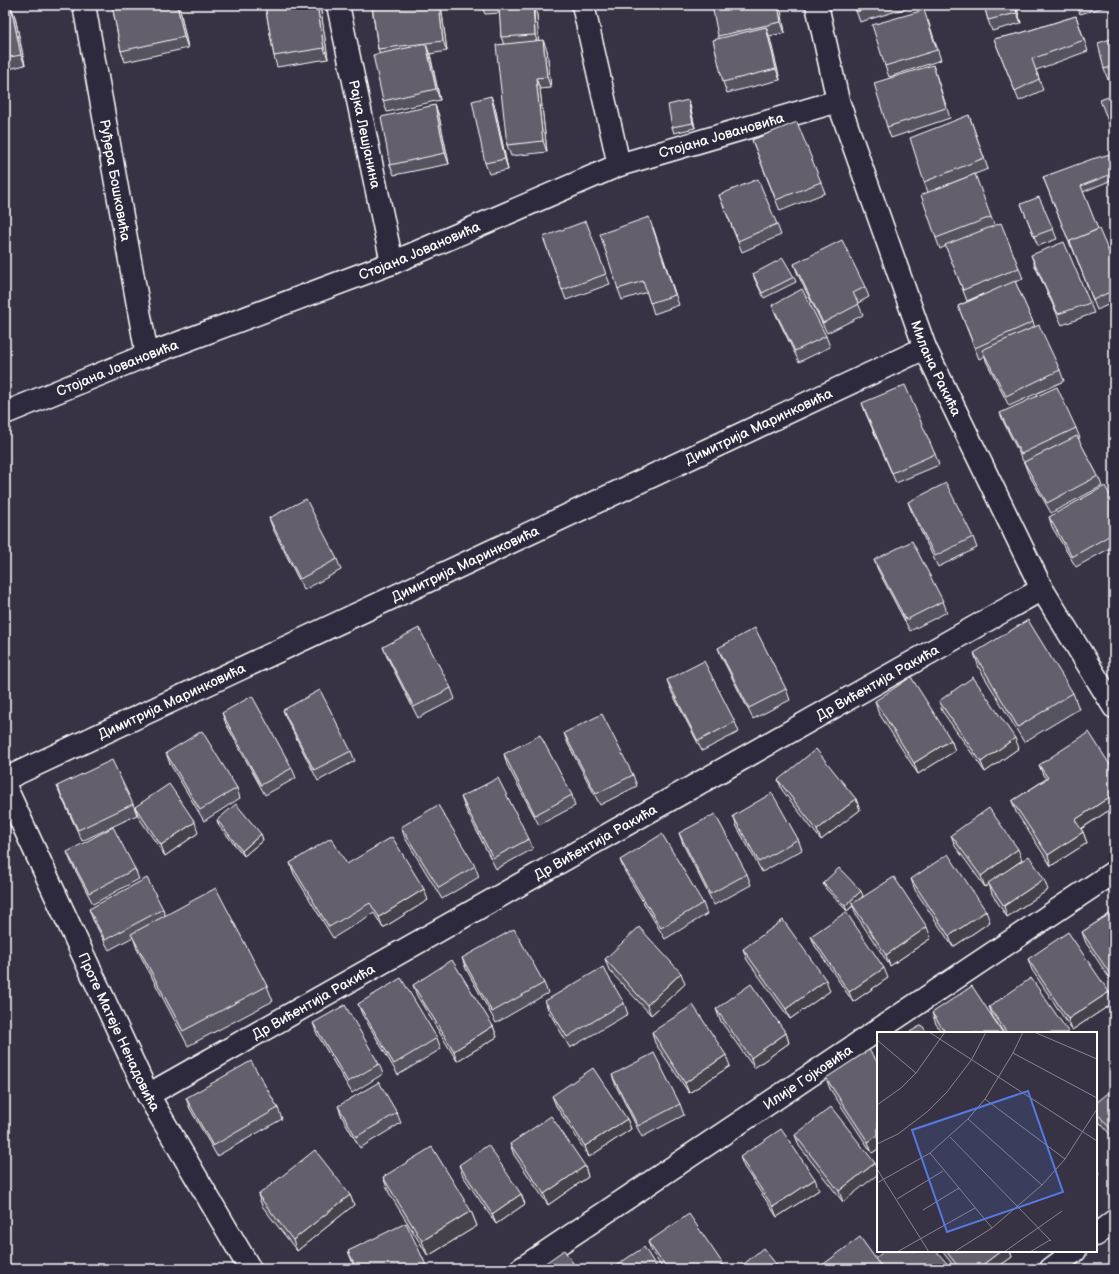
<svg xmlns="http://www.w3.org/2000/svg" width="1119" height="1274" font-family="'Balsamiq Sans',sans-serif">
<style>
.lines{fill:none;stroke-linecap:round;stroke-linejoin:round}
.minor-casing{stroke:#fff;stroke-width:25}
.minor{stroke:#2f2a3d;stroke-width:22}
.wall{fill:#55525e;stroke:#fff}
.shaded-wall{fill:#45424c;stroke:#fff}
.building{fill:#635f6d;stroke:#fff}
.labels{text-anchor:middle;dominant-baseline:central;stroke-width:3;stroke-linejoin:round;paint-order:stroke}
.street-label{font-size:14px;fill:#fff;stroke:#2f2a3d}
.inset-road{fill:none;stroke:#87858f;stroke-width:1}
.view{fill:#567ae2;fill-opacity:0.15;stroke:#567ae2;stroke-width:2}
.inset-edge{fill:none;stroke:#fff;stroke-width:2}
</style>
<rect width="100%" height="100%" fill="#373345"/>
<filter id="ink" filterUnits="userSpaceOnUse"><feTurbulence type="fractalNoise" baseFrequency=".025" numOctaves="2"/><feDisplacementMap in="SourceGraphic" scale="8" xChannelSelector="R" yChannelSelector="G"/><feConvolveMatrix kernelMatrix="1 2 1 2 8 2 1 2 1" color-interpolation-filters="sRGB"/></filter>
<g filter="url(#ink)">
<g class="lines">
<defs>
<g id="minor">
<path id="s1" d="M84,5L147,355"/>
<path id="s2" d="M338,5L392,263"/>
<polyline points="583,5 619,165"/>
<path id="s3" d="M817,5L838,101L925,348L1042,589L1114,707"/>
<path id="s4" d="M5,413L147,355L392,263L619,165L838,101"/>
<path id="s5" d="M5,779L925,348"/>
<path id="s6" d="M5,786L148,1095L250,1269"/>
<path id="s7" d="M148,1095L1042,589"/>
<polyline points="1096,1235 1114,1221"/>
<path id="s8" d="M521,1269L1114,872"/>
<polyline points="1051,1269 1075,1251"/>
</g>
</defs>
<!-- minor casing -->
<use href="#minor" class="minor-casing"/>
<!-- minor -->
<use href="#minor" class="minor"/>
</g>
<!-- wall -->
<g class="wall">
<polygon points="112,5 179,5 188,48 125,62 121,51"/>
<polygon points="265,5 320,5 328,59 277,67 274,56"/>
<polygon points="370,5 441,5 447,51 430,54 440,100 387,112 383,101 380,54 378,49 372,7 371,7"/>
<polygon points="481,5 548,5 549,9 535,10 537,15 538,40 547,50 551,88 540,89 547,152 511,156 507,145 504,44 501,37 500,13 485,14"/>
<polygon points="780,5 785,33 769,36 780,80 727,93 723,82 719,38 718,36"/>
<polygon points="854,5 917,5 860,22"/>
<polygon points="984,5 1016,5 1021,23 992,31 988,20"/>
<polygon points="1077,5 1111,5 1080,14"/>
<polygon points="11,7 15,17 25,65 5,70 5,8"/>
<polygon points="1076,16 1088,51 1036,70 1043,90 1019,101 994,39 1021,33"/>
<polygon points="928,20 941,60 889,77 885,66"/>
<polygon points="1114,38 1114,78 1108,80 1104,69"/>
<polygon points="933,65 950,118 891,138 887,127"/>
<polygon points="435,105 439,116 449,164 394,175 390,165"/>
<polygon points="690,105 695,128 674,133 672,127"/>
<polygon points="495,107 508,170 489,174 485,163"/>
<polygon points="969,115 988,169 944,186 991,217 995,226 1019,268 1023,279 1015,282 1035,327 1060,370 1064,381 1009,406 986,361 985,356 979,359 958,306 983,294 967,301 946,246 940,249 936,238 928,192 924,182"/>
<polygon points="752,140 821,182 825,193 780,211"/>
<polygon points="1114,153 1114,179 1083,192 1098,230 1114,264 1114,302 1097,310 1072,247 1071,247 1043,177"/>
<polygon points="719,195 777,224 781,235 742,252"/>
<polygon points="1021,204 1053,229 1057,239 1038,246"/>
<polygon points="653,227 679,305 654,314 647,292 622,300 618,289"/>
<polygon points="543,237 606,274 610,284 566,300"/>
<polygon points="1031,255 1090,303 1094,313 1062,325 1035,266"/>
<polygon points="794,264 865,287 869,297 858,303 863,315 827,333 798,275"/>
<polygon points="753,274 794,277 796,282 764,298 755,280"/>
<polygon points="772,305 826,336 830,347 799,362 776,315"/>
<polygon points="862,403 935,454 939,465 896,483 866,414"/>
<polygon points="1114,406 1114,420 1110,408"/>
<polygon points="1000,413 1076,428 1080,438 1078,439 1098,476 1102,486 1051,513 1028,473 1025,465 1004,423"/>
<polygon points="908,502 973,537 977,548 938,567 912,513"/>
<polygon points="1114,503 1114,546 1076,567 1052,527 1049,517"/>
<polygon points="269,518 337,559 341,570 304,590 273,529"/>
<polygon points="874,560 943,601 947,612 910,631 878,570"/>
<polygon points="383,647 451,688 455,699 418,718 387,657"/>
<polygon points="718,648 786,689 790,700 753,719 722,658"/>
<polygon points="974,653 1073,693 1079,709 1024,742 979,668"/>
<polygon points="667,680 735,722 739,732 702,751 671,691"/>
<polygon points="875,701 951,740 955,751 918,774 878,712"/>
<polygon points="939,701 1019,748 985,772 942,711"/>
<polygon points="283,710 351,751 355,761 318,781 287,720"/>
<polygon points="222,713 292,768 296,778 265,795 226,724"/>
<polygon points="564,733 633,775 637,786 600,805 568,744"/>
<polygon points="166,753 237,788 240,798 204,821 170,764"/>
<polygon points="504,754 572,795 575,806 539,825 507,765"/>
<polygon points="1039,765 1114,771 1114,807 1081,829 1083,832 1087,843 1051,866 1016,812 1012,801 1046,779 1043,775"/>
<polygon points="778,780 856,799 860,810 821,840 782,790"/>
<polygon points="57,786 133,804 137,815 82,841 61,796"/>
<polygon points="461,797 529,839 533,849 496,869 465,808"/>
<polygon points="135,807 198,833 165,856 139,818"/>
<polygon points="733,816 798,839 802,850 762,872 737,827"/>
<polygon points="217,820 261,834 263,840 244,856 219,826"/>
<polygon points="401,827 475,866 479,877 442,899 405,838"/>
<polygon points="679,833 747,874 751,885 714,905 683,844"/>
<polygon points="951,835 1022,860 998,877 1048,890 1007,917 992,894 989,884 985,887 955,846"/>
<polygon points="67,852 135,869 139,879 93,904 71,862"/>
<polygon points="620,860 703,903 707,914 665,939 624,870"/>
<polygon points="290,863 347,864 428,900 383,928 374,913 333,938 294,874"/>
<polygon points="911,879 990,922 953,947 915,890"/>
<polygon points="823,883 863,896 858,900 931,938 890,966 856,915 853,906 847,911 825,888"/>
<polygon points="89,909 163,909 165,915 267,986 273,1001 188,1046 137,949 133,937 109,950 93,920"/>
<polygon points="1114,911 1114,985 1086,943 1082,932"/>
<polygon points="811,936 888,978 853,1002 815,946"/>
<polygon points="743,949 830,991 790,1019 747,960"/>
<polygon points="462,958 544,983 548,993 496,1023 466,969"/>
<polygon points="605,959 685,984 651,1015 609,970"/>
<polygon points="1028,959 1109,992 1113,1003 1072,1030 1032,970"/>
<polygon points="413,985 493,1026 497,1037 457,1061 417,996"/>
<polygon points="545,1001 624,1003 628,1014 570,1048 549,1012"/>
<polygon points="358,1004 437,1038 441,1049 398,1075 362,1014"/>
<polygon points="989,1007 1069,1033 1004,1033 993,1017"/>
<polygon points="716,1009 786,1033 789,1043 754,1068 720,1020"/>
<polygon points="932,1013 1003,1033 942,1033 936,1024"/>
<polygon points="313,1023 379,1064 383,1074 352,1093 317,1034"/>
<polygon points="652,1032 730,1066 689,1093 655,1043"/>
<polygon points="878,1063 878,1149 872,1153 830,1089 826,1078"/>
<polygon points="612,1075 680,1104 684,1115 642,1137 616,1086"/>
<polygon points="1114,1092 1114,1139 1096,1118 1096,1103"/>
<polygon points="552,1096 627,1119 631,1129 589,1157 556,1106"/>
<polygon points="186,1098 278,1108 282,1119 217,1156 190,1109"/>
<polygon points="338,1106 397,1113 401,1123 360,1148 342,1117"/>
<polygon points="795,1135 878,1172 843,1202 799,1146"/>
<polygon points="510,1144 585,1166 588,1177 548,1205 514,1155"/>
<polygon points="740,1157 819,1190 777,1217 744,1167"/>
<polygon points="459,1165 521,1194 525,1204 496,1224 463,1176"/>
<polygon points="383,1177 471,1211 477,1226 428,1256 389,1193"/>
<polygon points="258,1195 350,1195 354,1205 297,1251 262,1206"/>
<polygon points="648,1242 723,1264 725,1269 663,1269 652,1252"/>
<polygon points="348,1251 428,1269 355,1269"/>
<polygon points="942,1251 1010,1251 1012,1257 995,1269 956,1269"/>
</g>
<!-- shaded-wall -->
<g class="shaded-wall">
<polygon points="177,5 179,5 188,48 184,37"/>
<polygon points="317,5 320,5 328,59 324,48"/>
<polygon points="439,5 441,5 441,7 447,51 443,41"/>
<polygon points="534,5 537,15 539,46 535,35"/>
<polygon points="778,5 780,5 785,33 781,22"/>
<polygon points="1015,5 1016,5 1021,23 1017,13"/>
<polygon points="11,7 15,17 25,65 21,55"/>
<polygon points="766,27 770,38 780,80 776,69"/>
<polygon points="543,40 547,50 551,88 547,77"/>
<polygon points="426,44 430,55 440,100 436,89"/>
<polygon points="536,78 540,89 547,152 543,141"/>
<polygon points="491,96 495,107 508,170 505,159"/>
<polygon points="688,100 690,105 695,128 693,123"/>
<polygon points="435,105 439,116 449,164 445,153"/>
<polygon points="1015,738 1019,748 985,772 981,762"/>
<polygon points="951,740 955,751 918,774 914,763"/>
<polygon points="1114,794 1114,807 1079,830 1075,820"/>
<polygon points="856,799 860,810 821,840 817,830"/>
<polygon points="195,822 198,833 165,856 161,845"/>
<polygon points="1083,832 1087,843 1051,866 1048,855"/>
<polygon points="261,834 263,840 244,856 242,851"/>
<polygon points="1018,849 1022,860 985,887 981,876"/>
<polygon points="1044,879 1048,890 1007,917 1004,906"/>
<polygon points="424,889 428,900 383,928 379,917"/>
<polygon points="861,891 863,896 847,911 845,906"/>
<polygon points="986,911 990,922 953,947 949,936"/>
<polygon points="927,927 931,938 890,966 886,955"/>
<polygon points="884,968 888,978 853,1002 849,992"/>
<polygon points="681,973 685,984 651,1015 647,1005"/>
<polygon points="826,980 830,991 790,1019 786,1009"/>
<polygon points="1109,992 1113,1003 1072,1030 1068,1019"/>
<polygon points="493,1026 497,1037 457,1061 454,1051"/>
<polygon points="786,1033 789,1043 754,1068 751,1058"/>
<polygon points="726,1055 730,1066 689,1093 685,1083"/>
<polygon points="627,1119 631,1129 589,1157 585,1146"/>
<polygon points="878,1135 878,1149 872,1153 868,1142"/>
<polygon points="875,1163 878,1174 843,1202 839,1191"/>
<polygon points="1096,1164 1100,1174 1096,1178"/>
<polygon points="585,1166 588,1177 548,1205 544,1194"/>
<polygon points="815,1179 819,1190 777,1217 773,1207"/>
<polygon points="521,1194 525,1204 496,1224 492,1214"/>
<polygon points="350,1195 354,1205 297,1251 293,1240"/>
<polygon points="471,1211 477,1226 428,1256 422,1241"/>
<polygon points="1001,1251 1010,1251 1012,1257 995,1269 977,1269"/>
<polygon points="723,1264 725,1269 716,1269"/>
<polygon points="776,1264 778,1269 770,1269"/>
</g>
<!-- building -->
<g class="building">
<polygon points="112,5 177,5 184,37 121,51"/>
<polygon points="265,5 317,5 324,48 274,56"/>
<polygon points="372,5 439,5 443,41 378,49"/>
<polygon points="513,5 533,5 535,35 501,37 499,6"/>
<polygon points="712,5 778,5 781,22 718,36"/>
<polygon points="854,5 878,5 856,12"/>
<polygon points="984,5 1015,5 1017,13 988,20"/>
<polygon points="11,7 21,55 5,58 5,8"/>
<polygon points="924,10 937,50 885,66 872,25"/>
<polygon points="1076,16 1084,40 1032,59 1039,79 1015,91 994,39 1021,33"/>
<polygon points="766,27 776,69 723,82 713,40"/>
<polygon points="1114,38 1114,66 1104,69 1098,43"/>
<polygon points="543,40 547,77 536,78 543,141 507,145 496,45"/>
<polygon points="426,44 436,89 383,101 373,55"/>
<polygon points="933,65 946,108 887,127 874,83"/>
<polygon points="1114,95 1114,137 1100,100"/>
<polygon points="491,96 505,159 485,163 472,101"/>
<polygon points="688,100 693,123 672,127 668,105"/>
<polygon points="435,105 445,153 390,165 381,117"/>
<polygon points="969,115 984,158 924,182 910,138"/>
<polygon points="797,122 821,182 776,200 752,140"/>
<polygon points="1114,153 1114,173 1081,186 1098,229 1069,242 1043,177 1092,159"/>
<polygon points="975,174 991,217 936,238 921,195"/>
<polygon points="758,179 777,224 738,241 719,195"/>
<polygon points="1039,197 1053,229 1034,236 1021,204"/>
<polygon points="649,217 675,295 650,303 643,281 618,289 600,234"/>
<polygon points="586,221 606,274 562,290 543,237"/>
<polygon points="1001,223 1019,268 963,290 945,245"/>
<polygon points="1099,229 1114,264 1114,290 1093,300 1070,241"/>
<polygon points="842,240 865,287 853,293 859,304 823,323 794,264"/>
<polygon points="1064,242 1090,303 1058,314 1031,255"/>
<polygon points="783,258 794,277 762,293 753,274"/>
<polygon points="1015,281 1033,322 975,348 958,306"/>
<polygon points="802,289 826,336 795,351 772,305"/>
<polygon points="1039,325 1060,370 1006,396 982,350"/>
<polygon points="905,385 935,454 892,473 862,403"/>
<polygon points="1057,387 1076,428 1021,454 1000,413"/>
<polygon points="1114,406 1114,416 1110,408"/>
<polygon points="1077,436 1098,476 1047,503 1024,462"/>
<polygon points="946,483 973,537 935,556 908,502"/>
<polygon points="1105,486 1114,503 1114,533 1072,557 1049,517"/>
<polygon points="306,499 337,559 300,579 269,518"/>
<polygon points="912,541 943,601 906,620 874,560"/>
<polygon points="1028,620 1073,693 1018,727 974,653"/>
<polygon points="419,628 451,688 414,707 383,647"/>
<polygon points="755,628 786,689 749,708 718,648"/>
<polygon points="704,661 735,722 698,741 667,680"/>
<polygon points="911,677 951,740 914,763 875,701"/>
<polygon points="973,677 1015,738 981,762 939,701"/>
<polygon points="320,690 351,751 314,770 283,710"/>
<polygon points="252,696 292,768 261,785 222,713"/>
<polygon points="602,714 633,775 596,794 564,733"/>
<polygon points="202,731 237,788 200,810 166,753"/>
<polygon points="1089,732 1114,771 1114,794 1075,820 1083,832 1048,855 1012,801 1048,778 1039,765"/>
<polygon points="540,735 572,795 535,815 504,754"/>
<polygon points="816,749 856,799 817,830 778,780"/>
<polygon points="112,760 133,804 78,830 57,786"/>
<polygon points="498,778 529,839 493,858 461,797"/>
<polygon points="169,784 195,822 161,845 135,807"/>
<polygon points="772,793 798,839 759,862 733,816"/>
<polygon points="236,804 261,834 242,851 217,820"/>
<polygon points="438,805 475,866 439,888 401,827"/>
<polygon points="989,808 1018,849 981,876 951,835"/>
<polygon points="715,814 747,874 710,894 679,833"/>
<polygon points="113,827 135,869 89,893 67,852"/>
<polygon points="662,834 703,903 661,928 620,860"/>
<polygon points="392,837 424,889 379,917 370,903 329,927 290,863 331,838 347,864"/>
<polygon points="948,854 986,911 949,936 911,879"/>
<polygon points="1029,856 1044,879 1004,906 988,883"/>
<polygon points="839,868 861,891 845,906 823,883"/>
<polygon points="894,877 927,927 886,955 852,904"/>
<polygon points="147,878 163,909 105,940 89,909"/>
<polygon points="216,888 267,986 183,1031 131,934"/>
<polygon points="1114,911 1114,980 1082,932"/>
<polygon points="846,912 884,968 849,992 811,936"/>
<polygon points="783,920 826,980 786,1009 743,949"/>
<polygon points="639,927 681,973 647,1005 605,959"/>
<polygon points="514,929 544,983 492,1012 462,958"/>
<polygon points="1068,932 1109,992 1068,1019 1028,959"/>
<polygon points="452,960 493,1026 454,1051 413,985"/>
<polygon points="603,967 624,1003 567,1037 545,1001"/>
<polygon points="401,978 437,1038 394,1064 358,1004"/>
<polygon points="1031,978 1069,1033 1007,1033 989,1007"/>
<polygon points="751,984 786,1033 751,1058 716,1009"/>
<polygon points="972,986 1003,1033 946,1033 932,1013"/>
<polygon points="345,1005 379,1064 348,1082 313,1023"/>
<polygon points="693,1005 726,1055 685,1083 652,1032"/>
<polygon points="922,1025 927,1033 908,1033"/>
<polygon points="869,1050 878,1063 878,1135 868,1142 826,1078"/>
<polygon points="654,1053 680,1104 638,1126 612,1075"/>
<polygon points="251,1061 278,1108 213,1146 186,1098"/>
<polygon points="593,1068 627,1119 585,1146 552,1096"/>
<polygon points="379,1082 397,1113 356,1137 338,1106"/>
<polygon points="1112,1090 1114,1092 1114,1133 1096,1112 1096,1103"/>
<polygon points="831,1107 875,1163 839,1191 795,1135"/>
<polygon points="551,1116 585,1166 544,1194 510,1144"/>
<polygon points="781,1129 815,1179 773,1207 740,1157"/>
<polygon points="488,1145 521,1194 492,1214 459,1165"/>
<polygon points="432,1147 471,1211 422,1241 383,1177"/>
<polygon points="315,1150 350,1195 293,1240 258,1195"/>
<polygon points="689,1214 723,1264 716,1269 667,1269 648,1242"/>
<polygon points="406,1223 428,1269 357,1269 348,1251"/>
<polygon points="860,1237 883,1269 817,1269"/>
<polygon points="644,1247 658,1269 611,1269"/>
<polygon points="763,1248 776,1264 770,1269 738,1269"/>
<polygon points="564,1250 577,1269 537,1269"/>
<polygon points="884,1251 936,1251 952,1269 884,1269 875,1259"/>
<polygon points="946,1251 1001,1251 977,1269 960,1269"/>
<polygon points="1101,1265 1104,1269 1096,1269"/>
</g>
</g>
<g class="labels">
<!-- street labels -->
<g class="street-label">
<text stroke="none"><textPath href="#s2" startOffset="132">Рајка Лешјанина</textPath></text>
<text stroke="none"><textPath href="#s4" startOffset="769">Стојана Јовановића</textPath></text>
<text stroke="none"><textPath href="#s1" startOffset="178">Руђера Бошковића</textPath></text>
<text stroke="none"><textPath href="#s4" startOffset="445">Стојана Јовановића</textPath></text>
<text stroke="none"><textPath href="#s4" startOffset="121">Стојана Јовановића</textPath></text>
<text stroke="none"><textPath href="#s3" startOffset="383">Милана Ракића</textPath></text>
<text stroke="none"><textPath href="#s5" startOffset="832">Димитрија Маринковића</textPath></text>
<text stroke="none"><textPath href="#s5" startOffset="508">Димитрија Маринковића</textPath></text>
<text stroke="none"><textPath href="#s7" startOffset="838">Др Вићентија Ракића</textPath></text>
<text stroke="none"><textPath href="#s5" startOffset="184">Димитрија Маринковића</textPath></text>
<text stroke="none"><textPath href="#s7" startOffset="514">Др Вићентија Ракића</textPath></text>
<text stroke="none"><textPath href="#s7" startOffset="190">Др Вићентија Ракића</textPath></text>
<text stroke="none"><textPath href="#s6" startOffset="271">Проте Матеје Ненадовића</textPath></text>
<text stroke="none"><textPath href="#s8" startOffset="345">Илије Гојковића</textPath></text>
</g>
</g>
<!-- overview -->
<g transform="translate(877 1032)">
<rect width="220" height="220" fill="#373345"/>
<path class="inset-road" d="M52,0L220,109M157,0L220,27M0,8L39,41M136,21L220,66M108,67L188,127M0,73L24,56L39,41L68,0M91,87L165,153M73,105L174,209M0,112L21,102L50,80L70,60L95,27L109,0M53,121L115,196M0,137L52,220M0,151L53,121L91,87L108,67L136,21L146,0M20,167L66,139M46,178L82,156M20,220L98,176M77,220L115,196L165,153L188,127L220,77M127,220L185,179M153,220L173,208"/>
<path class="view" d="M151,59L186,160L70,200L35,98Z"/>
<rect width="220" height="220" class="inset-edge"/>
</g>
<!-- margin -->
<rect width="1119" height="1274" fill="none" stroke="#2f2a3d" stroke-width="20"/>
<rect x="10" y="10" width="1099" height="1254" fill="none" stroke="#fff" stroke-width="1.5" filter="url(#ink)"/>
</svg>
